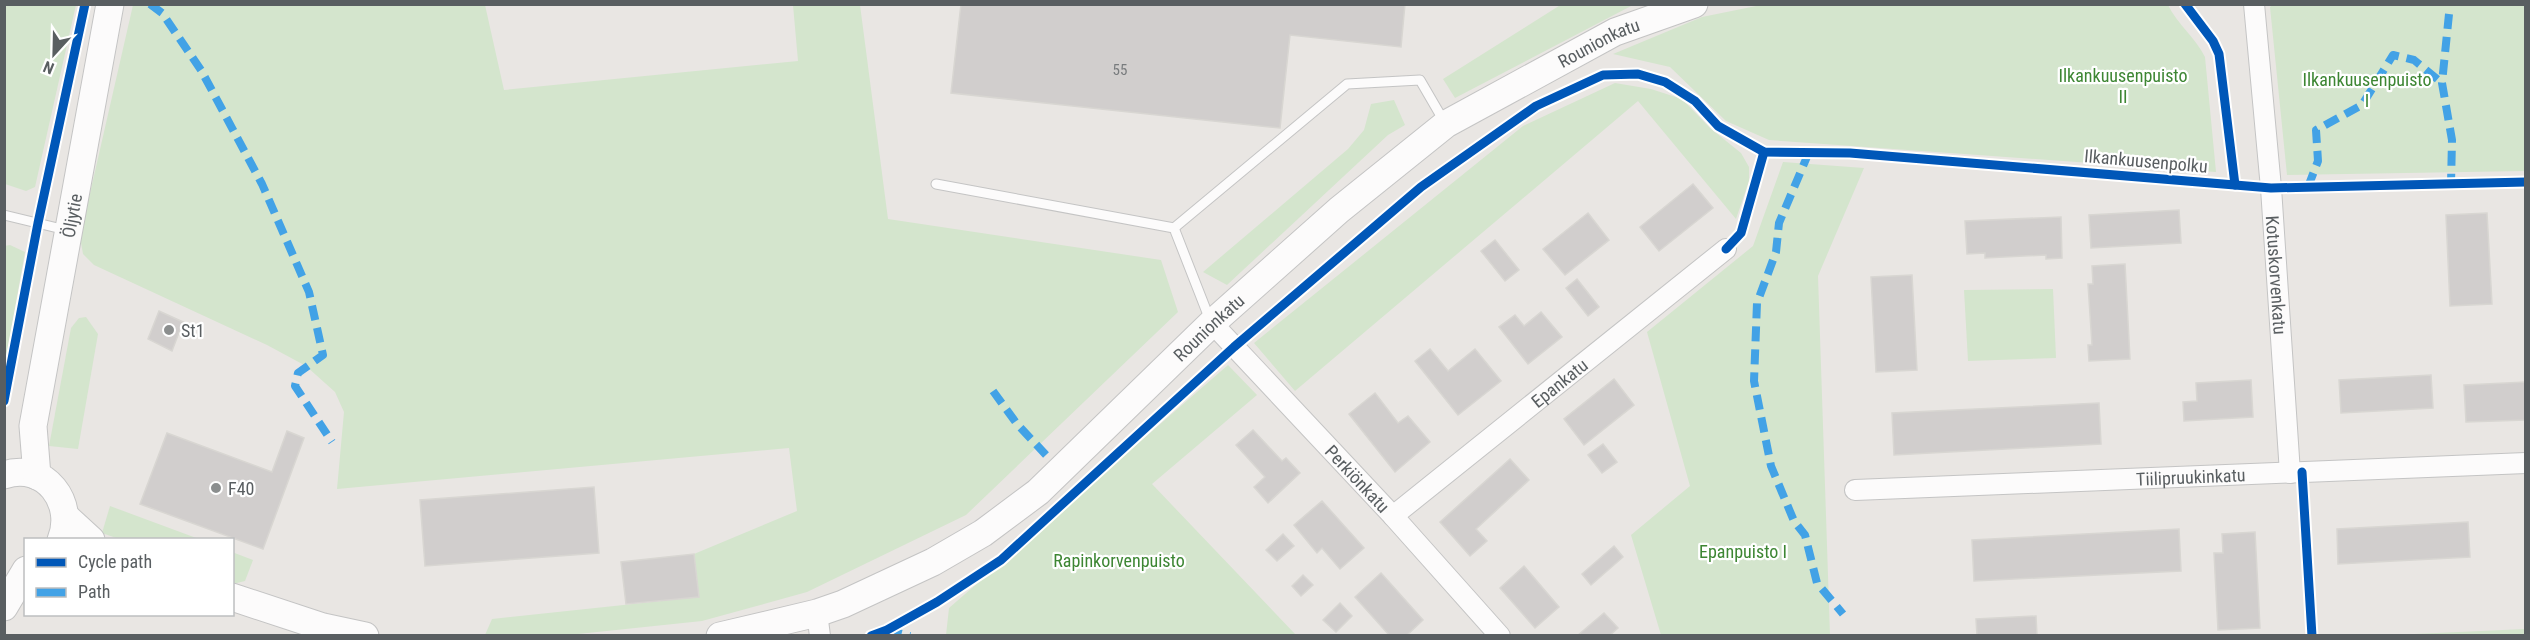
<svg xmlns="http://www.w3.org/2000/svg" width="2530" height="640" font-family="'Roboto Condensed',sans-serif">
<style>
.green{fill:#d4e5cd}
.building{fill:#d1cecd;stroke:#d8d6d2;stroke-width:1.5}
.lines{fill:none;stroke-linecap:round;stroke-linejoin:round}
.service-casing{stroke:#c4c4c4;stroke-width:11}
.minor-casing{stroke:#c4c4c4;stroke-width:22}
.secondary-casing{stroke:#c4c4c4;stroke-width:29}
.service{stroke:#fcfbfb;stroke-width:9}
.minor{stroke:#fcfbfb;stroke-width:20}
.secondary{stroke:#fcfbfb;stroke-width:27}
.quiet{stroke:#42a2e6;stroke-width:8;stroke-dasharray:15 8;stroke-linecap:butt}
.cycleway-casing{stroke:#fff;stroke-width:13}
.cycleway{stroke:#0057b8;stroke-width:9}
.poi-dot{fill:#8b8e8e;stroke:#fff;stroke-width:2}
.labels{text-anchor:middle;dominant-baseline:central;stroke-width:4.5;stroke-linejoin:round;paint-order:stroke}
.number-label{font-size:15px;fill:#787b7d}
.street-label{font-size:18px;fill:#595e61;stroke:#fff}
.park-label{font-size:18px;fill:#3d8633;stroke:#fff}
.poi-label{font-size:18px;fill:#595e61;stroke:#fff;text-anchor:start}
</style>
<rect width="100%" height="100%" fill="#e9e6e3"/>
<!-- green -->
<g class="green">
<polygon points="5,4 76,5 35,187 26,191 5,184"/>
<polygon points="1562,4 1633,5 1455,98 1443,79"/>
<polygon points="133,5 485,5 504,90 798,61 793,5 860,5 888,219 1161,260 1178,312 966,515 807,592 702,621 578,634 485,635 492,619 699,597 694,554 797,511 789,448 337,489 344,412 335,392 306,366 267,345 94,265 83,254 80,237"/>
<path d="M1761,5H2168C2178,25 2195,37 2205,57L2216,172L1769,140L1726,121L1670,67L1613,54L1702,17Z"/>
<polygon points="2272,5 2525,5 2525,171 2287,175 2270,7"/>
<polygon points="1615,83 1651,89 1682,99 1710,128 1741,153 1749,167 1749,181 1736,219 1638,101 1295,391 1254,343 1523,126"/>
<polygon points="1394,100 1405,125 1388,135 1227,285 1203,272 1348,149 1364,130 1371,104"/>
<polygon points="1783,162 1864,168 1818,276 1830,635 1661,635 1631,535 1690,486 1647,332 1753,246"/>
<polygon points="10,245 25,252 5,364 4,246"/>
<polygon points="2053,289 2056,358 1968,361 1964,290"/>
<polygon points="86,317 98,334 78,449 49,446 71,328 79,318"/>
<polygon points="1228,365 1257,395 1152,484 1296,635 946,635 949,608"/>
<polygon points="110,506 199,539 119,539 102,533"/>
<polygon points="232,552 253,560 245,581 233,584"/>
<polygon points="2525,629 2525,636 2392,635"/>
</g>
<!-- building -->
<g class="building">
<polygon points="961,4 1405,4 1401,47 1290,35 1280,128 951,93"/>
<polygon points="1693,184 1713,208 1659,251 1640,227"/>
<polygon points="2179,210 2181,243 2091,248 2089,215"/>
<polygon points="1588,213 1609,240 1565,275 1543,249"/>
<polygon points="2487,213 2492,304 2450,306 2446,215"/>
<polygon points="2061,217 2062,258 2046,259 2046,255 1985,258 1985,253 1967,254 1965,221"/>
<polygon points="1495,240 1519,270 1505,281 1481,251"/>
<polygon points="2125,264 2130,359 2089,361 2088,345 2092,345 2088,284 2093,284 2092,266"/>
<polygon points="1912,275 1917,370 1876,372 1871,277"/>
<polygon points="1577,279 1599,307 1588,316 1566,288"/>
<polygon points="159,311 183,322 172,351 148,339"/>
<polygon points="1541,312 1562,337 1528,364 1499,327 1515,315 1524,326"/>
<polygon points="1430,349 1448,371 1475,349 1501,381 1458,415 1415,361"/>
<polygon points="2431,375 2433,408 2341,413 2339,380"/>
<polygon points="1614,379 1634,405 1584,445 1564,419"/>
<polygon points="2251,380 2253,417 2184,421 2183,402 2197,401 2196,383"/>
<polygon points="2526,382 2526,420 2466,422 2464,385"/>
<polygon points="1375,393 1398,423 1408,416 1430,442 1395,472 1349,414"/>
<polygon points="2099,403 2101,444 1894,455 1892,413"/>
<polygon points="1253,430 1282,461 1286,458 1300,473 1268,503 1254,487 1265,477 1236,445"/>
<polygon points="287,431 304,438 263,549 140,504 167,433 272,472"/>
<polygon points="1603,444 1617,462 1602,473 1588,455"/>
<polygon points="1510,459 1529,480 1476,529 1487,541 1470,556 1440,522"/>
<polygon points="594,487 599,553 425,566 420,500"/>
<polygon points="1322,501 1364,548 1340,569 1322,548 1317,553 1294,525"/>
<polygon points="2468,522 2470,557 2338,564 2337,529"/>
<polygon points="2179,529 2181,571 1974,581 1972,540"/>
<polygon points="2255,532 2260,628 2218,630 2214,553 2223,553 2222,534"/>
<polygon points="1283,534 1294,546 1277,561 1266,550"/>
<polygon points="1614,546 1623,557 1591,585 1582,574"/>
<polygon points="694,554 699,597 626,604 621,562"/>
<polygon points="1524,566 1559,607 1535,628 1500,588"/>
<polygon points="1381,573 1423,620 1406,636 1390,636 1355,597"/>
<polygon points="1303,575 1313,585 1301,596 1292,586"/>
<polygon points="1340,603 1352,616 1336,632 1323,620"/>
<polygon points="1604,613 1618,628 1609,636 1577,636"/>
<polygon points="2036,616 2037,636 1977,636 1976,619"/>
</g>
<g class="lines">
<defs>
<g id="service">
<polyline points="936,184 1174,228 1210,320"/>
<polyline points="4,215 66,230"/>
<polyline points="1174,228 1347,84 1420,80 1445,123"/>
</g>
<g id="minor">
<path id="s1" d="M2254,4L2271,188L2290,473"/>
<path id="s2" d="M1212,323L1393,516L1500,636"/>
<path id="s3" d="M1855,490L2526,463"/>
<path id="s4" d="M1393,516L1726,249"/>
<polyline points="817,613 820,636"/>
</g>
<g id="secondary">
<path d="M4,475C45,461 76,503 61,540"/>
<path id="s5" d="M37,476L33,426L110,4"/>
<polyline points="66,517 91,540"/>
<polyline points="232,597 323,627 365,636"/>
<polyline points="4,607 26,570"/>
<path id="s6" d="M720,636L817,613L843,604L933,562L983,533L1038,492L1212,323L1339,210L1446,124L1615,32L1694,4"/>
</g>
</defs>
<!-- service casing -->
<use href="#service" class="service-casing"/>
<!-- minor casing -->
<use href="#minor" class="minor-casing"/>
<!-- secondary casing -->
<use href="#secondary" class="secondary-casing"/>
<!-- service -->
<use href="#service" class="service"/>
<!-- minor -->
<use href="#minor" class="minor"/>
<!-- secondary -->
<use href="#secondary" class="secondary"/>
<!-- quiet -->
<g class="quiet">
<polyline points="150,4 162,13 201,70 262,184 309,292 323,355 298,373 295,386 332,442"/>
<polyline points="2449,14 2442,83 2452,140 2451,184"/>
<polyline points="1809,152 1779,223 1776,252 1757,303 1754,381 1771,466 1794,521 1805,535 1817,583 1843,614"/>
<polyline points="2308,187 2318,161 2316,130 2362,105 2393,55 2414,60 2442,83"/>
<polyline points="993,391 1017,424 1046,455"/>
<polyline points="887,630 910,636"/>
</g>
<defs>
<g id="cycleway">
<polyline points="2185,4 2213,41 2219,54 2235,185"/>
<polyline points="1726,249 1741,233 1764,152"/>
<polyline points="4,401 38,223 85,4"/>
<polyline points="2302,472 2312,636"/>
<polyline points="871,636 887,630 937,602 1001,560 1234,347 1421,187 1536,106 1603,75 1638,74 1665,82 1695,101 1718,126 1764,152 1850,153 2271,188 2526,182"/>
</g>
</defs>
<!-- cycleway casing -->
<use href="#cycleway" class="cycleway-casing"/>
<!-- cycleway -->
<use href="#cycleway" class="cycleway"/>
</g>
<!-- markers -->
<g class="poi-dot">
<circle cx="169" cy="330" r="6"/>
<circle cx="216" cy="488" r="6"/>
</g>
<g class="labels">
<!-- number labels -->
<g class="number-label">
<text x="1120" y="70">55</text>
</g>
<!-- street labels -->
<g class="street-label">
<text stroke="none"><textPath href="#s6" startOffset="1076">Rounionkatu</textPath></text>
<text transform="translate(2146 161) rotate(5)">Ilkankuusenpolku</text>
<text stroke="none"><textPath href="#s5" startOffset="264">Öljytie</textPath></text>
<text stroke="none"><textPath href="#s1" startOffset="272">Kotuskorvenkatu</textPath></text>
<text stroke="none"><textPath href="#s6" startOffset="590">Rounionkatu</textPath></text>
<text stroke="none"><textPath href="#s4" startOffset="213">Epankatu</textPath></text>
<text stroke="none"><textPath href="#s3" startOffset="336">Tiilipruukinkatu</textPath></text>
<text stroke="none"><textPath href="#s2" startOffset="213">Perkiönkatu</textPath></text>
</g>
<!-- park labels -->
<g class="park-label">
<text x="2123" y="75">Ilkankuusenpuisto<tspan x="2123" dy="21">II</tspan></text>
<text x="2367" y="79">Ilkankuusenpuisto<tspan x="2367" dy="21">I</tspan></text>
<text x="1743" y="551">Epanpuisto I</text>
<text x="1119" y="560">Rapinkorvenpuisto</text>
</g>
<!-- poi labels -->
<g class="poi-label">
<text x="181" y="330">St1</text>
<text x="228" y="488">F40</text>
</g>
</g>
<!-- border -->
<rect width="2530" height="640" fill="none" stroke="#595e61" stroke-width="12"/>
<!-- legend -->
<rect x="24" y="538" width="210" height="78" fill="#ffffff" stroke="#bdbfc0" stroke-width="1.5"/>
<rect x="36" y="558" width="30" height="9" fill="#0057b8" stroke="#bdbfc0" stroke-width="1.5"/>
<text x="78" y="568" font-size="18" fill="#595e61">Cycle path</text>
<rect x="36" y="588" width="30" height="9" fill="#42a2e6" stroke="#bdbfc0" stroke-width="1.5"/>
<text x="78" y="598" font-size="18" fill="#595e61">Path</text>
<!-- north arrow -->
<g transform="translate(54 54) rotate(202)" stroke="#ffffff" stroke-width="4.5" paint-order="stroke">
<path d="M0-4.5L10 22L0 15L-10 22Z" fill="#595e61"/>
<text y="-9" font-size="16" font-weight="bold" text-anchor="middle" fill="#595e61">N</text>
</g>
</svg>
